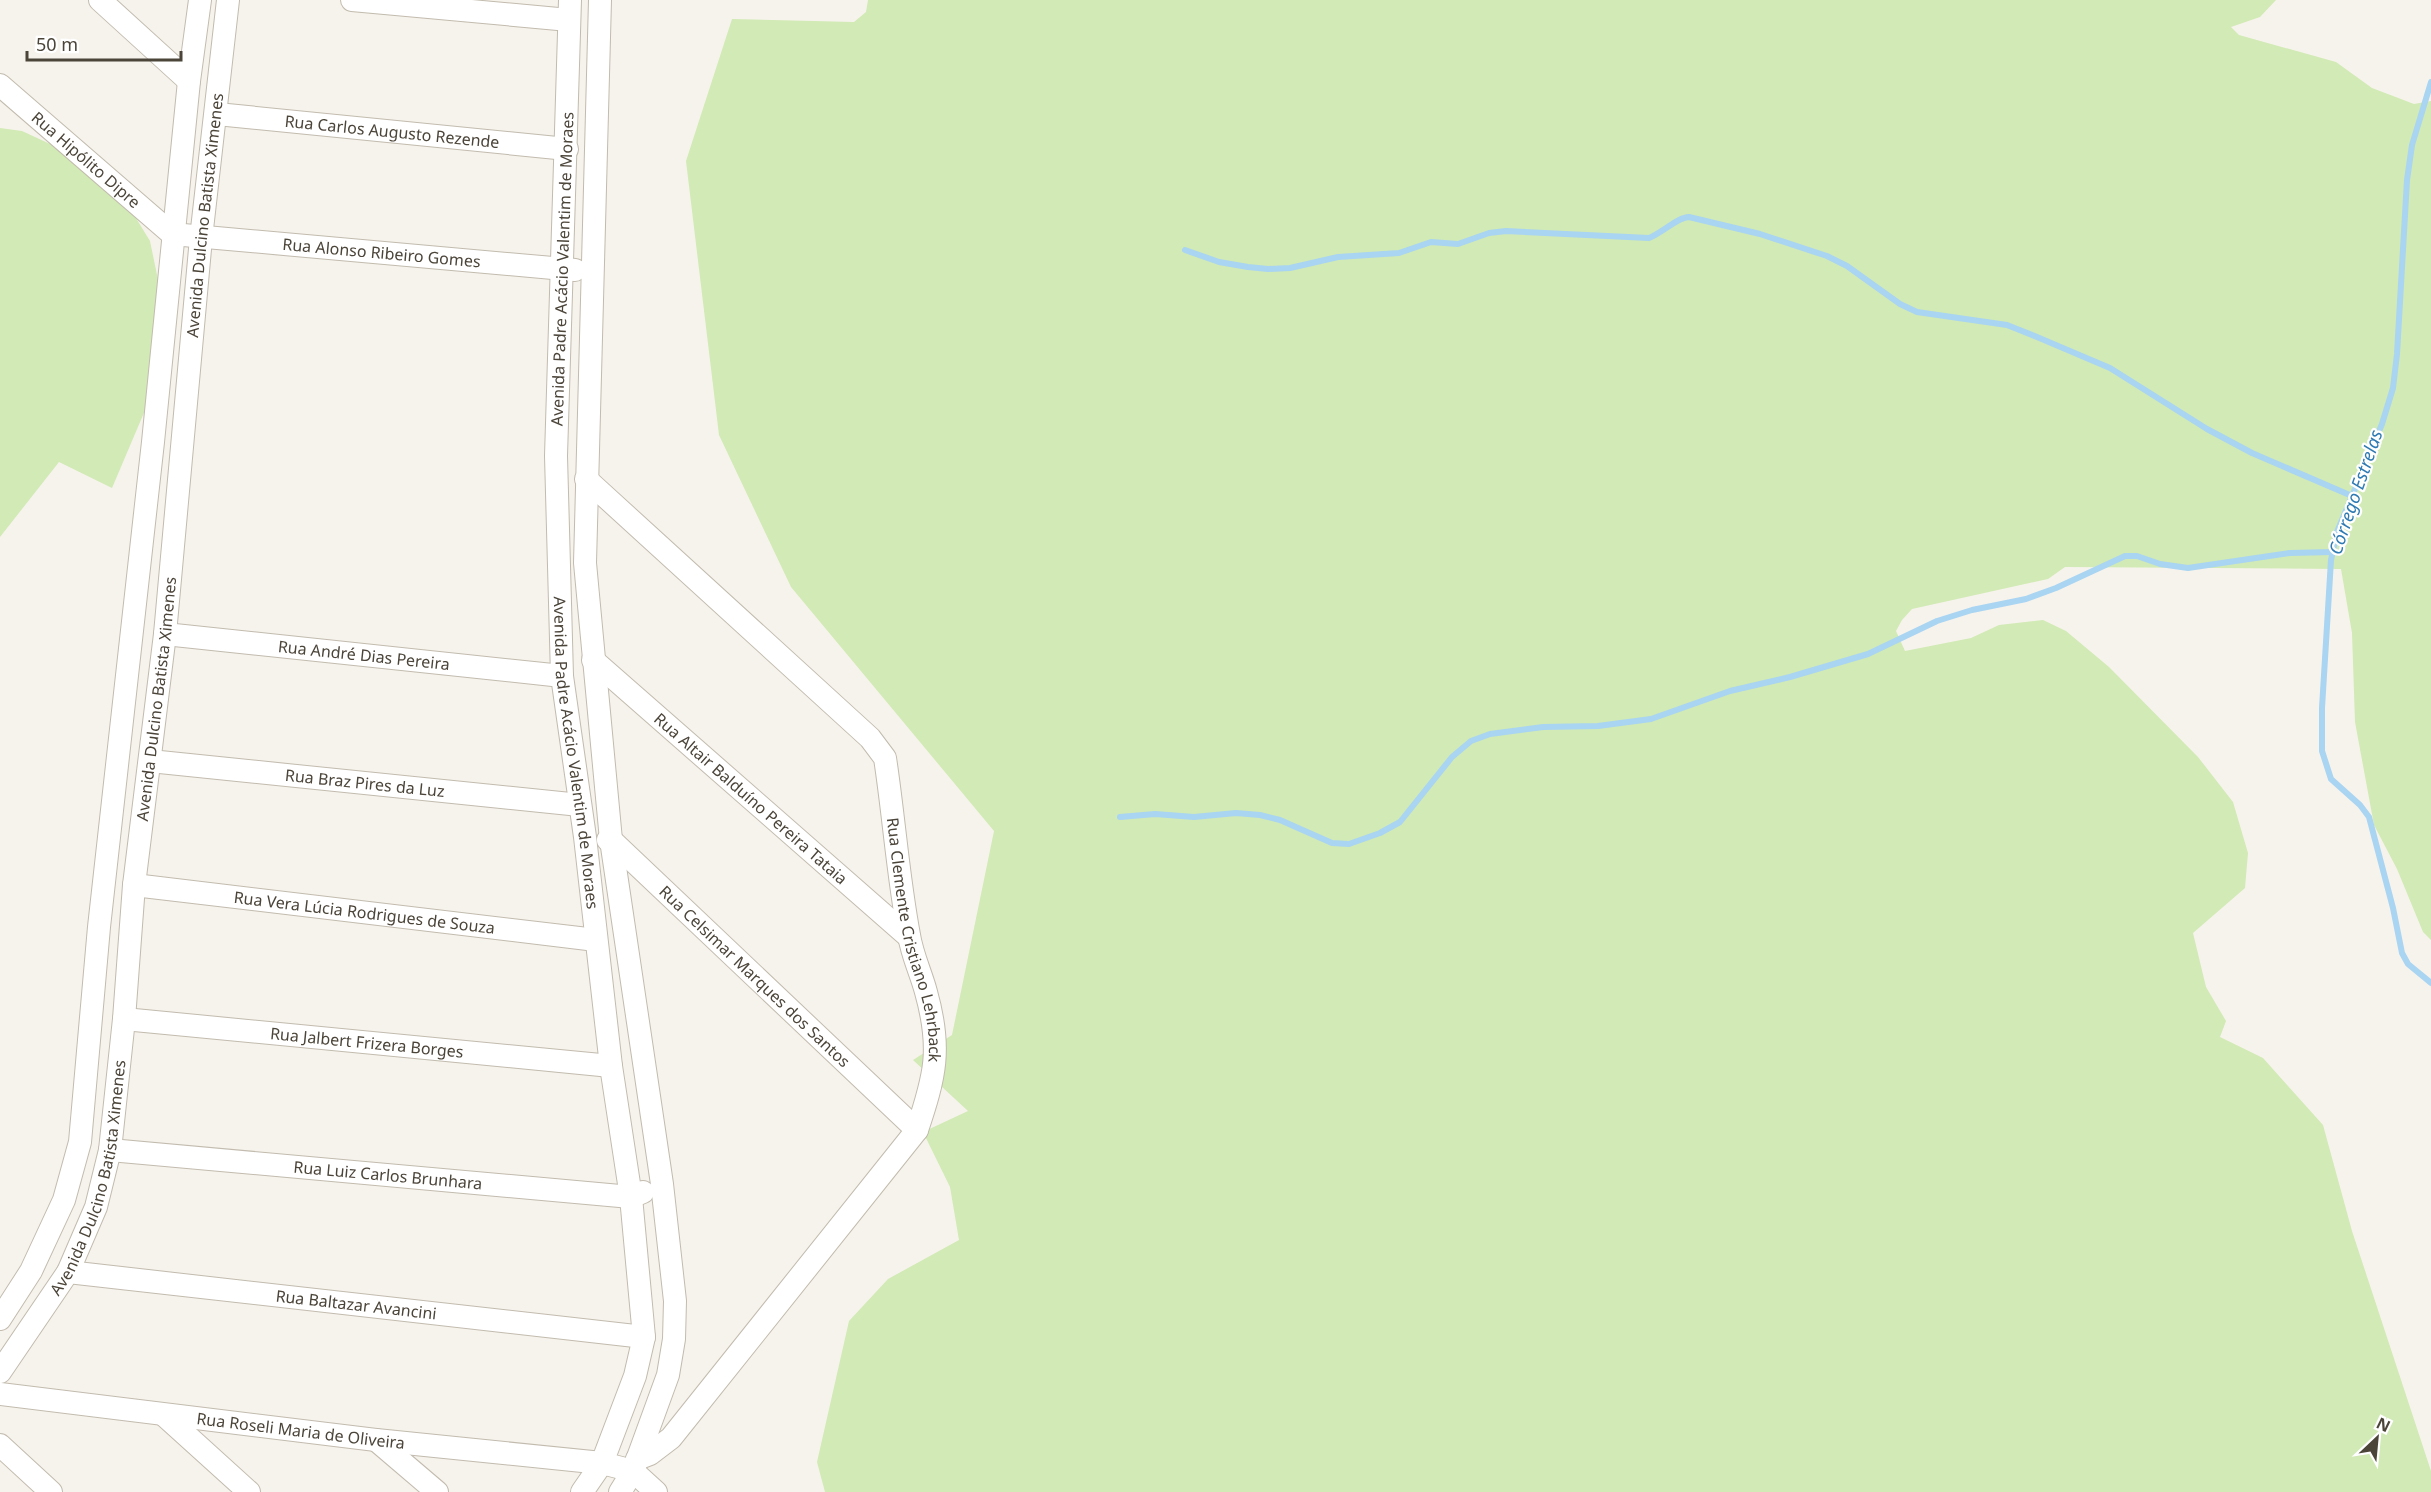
<svg xmlns="http://www.w3.org/2000/svg" width="2431" height="1492" font-family="'Noto Sans',sans-serif">
<style>
.green{fill:#d2eab5}
.lines{fill:none;stroke-linecap:round;stroke-linejoin:round}
.stream{stroke:#a9d4f2;stroke-width:6}
.street-casing{stroke:#c2bbae;stroke-width:24}
.street{stroke:#fff;stroke-width:22}
.labels{text-anchor:middle;dominant-baseline:central;stroke-width:4.5;stroke-linejoin:round;paint-order:stroke}
.street-label{font-size:16px;fill:#4b4439;stroke:#fff}
.water-label{font-size:18px;font-style:italic;fill:#2e7ab2;stroke:#fff}
</style>
<rect width="100%" height="100%" fill="#f6f3ec"/>
<!-- green -->
<g class="green">
<polygon points="868,0 2276,0 2260,17 2231,27 2239,35 2336,62 2372,88 2414,104 2431,101 2431,940 2423,932 2397,869 2374,825 2355,722 2352,633 2341,569 2065,567 2048,579 1912,609 1902,620 1896,631 1905,651 1971,638 1999,625 2043,620 2066,631 2109,667 2198,757 2233,802 2248,853 2245,888 2193,933 2206,987 2226,1021 2220,1037 2263,1058 2323,1125 2352,1231 2431,1471 2431,1492 825,1492 817,1462 849,1321 888,1279 959,1240 950,1187 923,1132 968,1111 913,1060 952,1035 994,831 791,587 719,435 686,161 732,19 854,22 866,12"/>
<polygon points="0,128 22,131 89,162 112,179 150,241 162,299 146,408 112,488 59,462 0,537"/>
</g>
<g class="lines">
<!-- stream -->
<g class="stream">
<polyline points="2431,82 2412,145 2407,180 2397,354 2393,388 2382,424 2337,532 2331,560 2322,708 2322,751 2331,779 2360,805 2369,817 2393,908 2402,953 2408,964 2431,983"/>
<path d="M1185,250L1219,262L1248,267L1268,269L1290,268L1338,257L1399,253L1431,242L1458,244L1489,233L1506,231L1649,238C1662,233 1678,217 1689,217L1760,234L1827,256L1847,266L1900,304L1917,312L2007,325L2037,337L2110,368L2207,429L2252,453L2352,496"/>
<polyline points="1120,817 1155,814 1194,817 1236,813 1260,815 1280,820 1332,843 1349,844 1380,833 1400,822 1452,757 1471,741 1490,734 1543,727 1598,726 1651,719 1730,691 1790,677 1868,654 1937,621 1972,610 2026,599 2056,588 2125,556 2137,556 2160,564 2188,568 2290,553 2333,552"/>
</g>
<defs>
<g id="street">
<polyline points="100,0 189,81"/>
<polyline points="352,0 569,20"/>
<path id="s1" d="M570,0L556,456L562,676L585,837L611,1066L631,1197L644,1337L635,1376L602,1463L582,1492"/>
<polyline points="600,0 585,563 611,840 662,1184 675,1301 674,1339 668,1375 633,1471 620,1492"/>
<path id="s2" d="M0,85L172,234L575,270"/>
<path id="s3" d="M217,114L567,149"/>
<path id="s4" d="M586,479L870,738L885,758C894,817 898,877 909,935C912,955 921,973 926,992C942,1049 935,1076 917,1130L671,1438L650,1454L637,1459"/>
<path id="s5" d="M165,634L562,676"/>
<path id="s6" d="M593,660L909,937"/>
<path id="s7" d="M150,761L580,805"/>
<path id="s8" d="M608,840H611L917,1130"/>
<path id="s9" d="M134,885L596,940"/>
<path id="s10" d="M124,1019L611,1066"/>
<path id="s11" d="M110,1150L631,1197L643,1192"/>
<path id="s12" d="M68,1272L644,1337"/>
<polyline points="0,1319 31,1271 64,1200 80,1142 99,927 153,442 189,81 200,0"/>
<path id="s13" d="M0,1372L68,1272L96,1207L110,1150L124,1019L134,885L165,634L201,238L228,0"/>
<path id="s14" d="M0,1394L376,1440L602,1463L633,1471L656,1492"/>
<polyline points="164,1415 249,1492"/>
<polyline points="376,1440 437,1492"/>
<polyline points="0,1445 51,1492"/>
</g>
</defs>
<!-- street casing -->
<use href="#street" class="street-casing"/>
<!-- street -->
<use href="#street" class="street"/>
</g>
<g class="labels">
<!-- street labels -->
<g class="street-label">
<text stroke="none"><textPath href="#s3" startOffset="176">Rua Carlos Augusto Rezende</textPath></text>
<text stroke="none"><textPath href="#s2" startOffset="114">Rua Hipólito Dipre</textPath></text>
<text stroke="none"><textPath href="#s13" startOffset="1190">Avenida Dulcino Batista Ximenes</textPath></text>
<text stroke="none"><textPath href="#s2" startOffset="438">Rua Alonso Ribeiro Gomes</textPath></text>
<text transform="translate(562 269) rotate(-88)">Avenida Padre Acácio Valentim de Moraes</text>
<text stroke="none"><textPath href="#s5" startOffset="200">Rua André Dias Pereira</textPath></text>
<text stroke="none"><textPath href="#s13" startOffset="704">Avenida Dulcino Batista Ximenes</textPath></text>
<text stroke="none"><textPath href="#s1" startOffset="754">Avenida Padre Acácio Valentim de Moraes</textPath></text>
<text stroke="none"><textPath href="#s7" startOffset="216">Rua Braz Pires da Luz</textPath></text>
<text stroke="none"><textPath href="#s6" startOffset="210">Rua Altair Balduíno Pereira Tataia</textPath></text>
<text stroke="none"><textPath href="#s9" startOffset="232">Rua Vera Lúcia Rodrigues de Souza</textPath></text>
<text stroke="none"><textPath href="#s4" startOffset="594">Rua Clemente Cristiano Lehrback</textPath></text>
<text stroke="none"><textPath href="#s8" startOffset="201">Rua Celsimar Marques dos Santos</textPath></text>
<text stroke="none"><textPath href="#s10" startOffset="244">Rua Jalbert Frizera Borges</textPath></text>
<text stroke="none"><textPath href="#s11" startOffset="279">Rua Luiz Carlos Brunhara</textPath></text>
<text stroke="none"><textPath href="#s13" startOffset="218">Avenida Dulcino Batista Ximenes</textPath></text>
<text stroke="none"><textPath href="#s12" startOffset="290">Rua Baltazar Avancini</textPath></text>
<text stroke="none"><textPath href="#s14" startOffset="303">Rua Roseli Maria de Oliveira</textPath></text>
</g>
<!-- water labels -->
<g class="water-label">
<text transform="translate(2355 492) rotate(-71)">Córrego Estrelas</text>
</g>
</g>
<!-- north arrow -->
<g transform="translate(2377 1438) rotate(26)" stroke="#ffffff" stroke-width="4.5" paint-order="stroke">
<path d="M0-4.5L10 22L0 15L-10 22Z" fill="#4b4439"/>
<text y="-9" font-size="16" font-weight="bold" text-anchor="middle" fill="#4b4439">N</text>
</g>
<!-- scale -->
<path d="M27 51v9h154v-9" fill="none" stroke="#4b4439" stroke-width="3"/>
<text x="36" y="51" font-size="18" fill="#4b4439" stroke="#ffffff" stroke-width="4.5" paint-order="stroke">50 m</text>
</svg>
